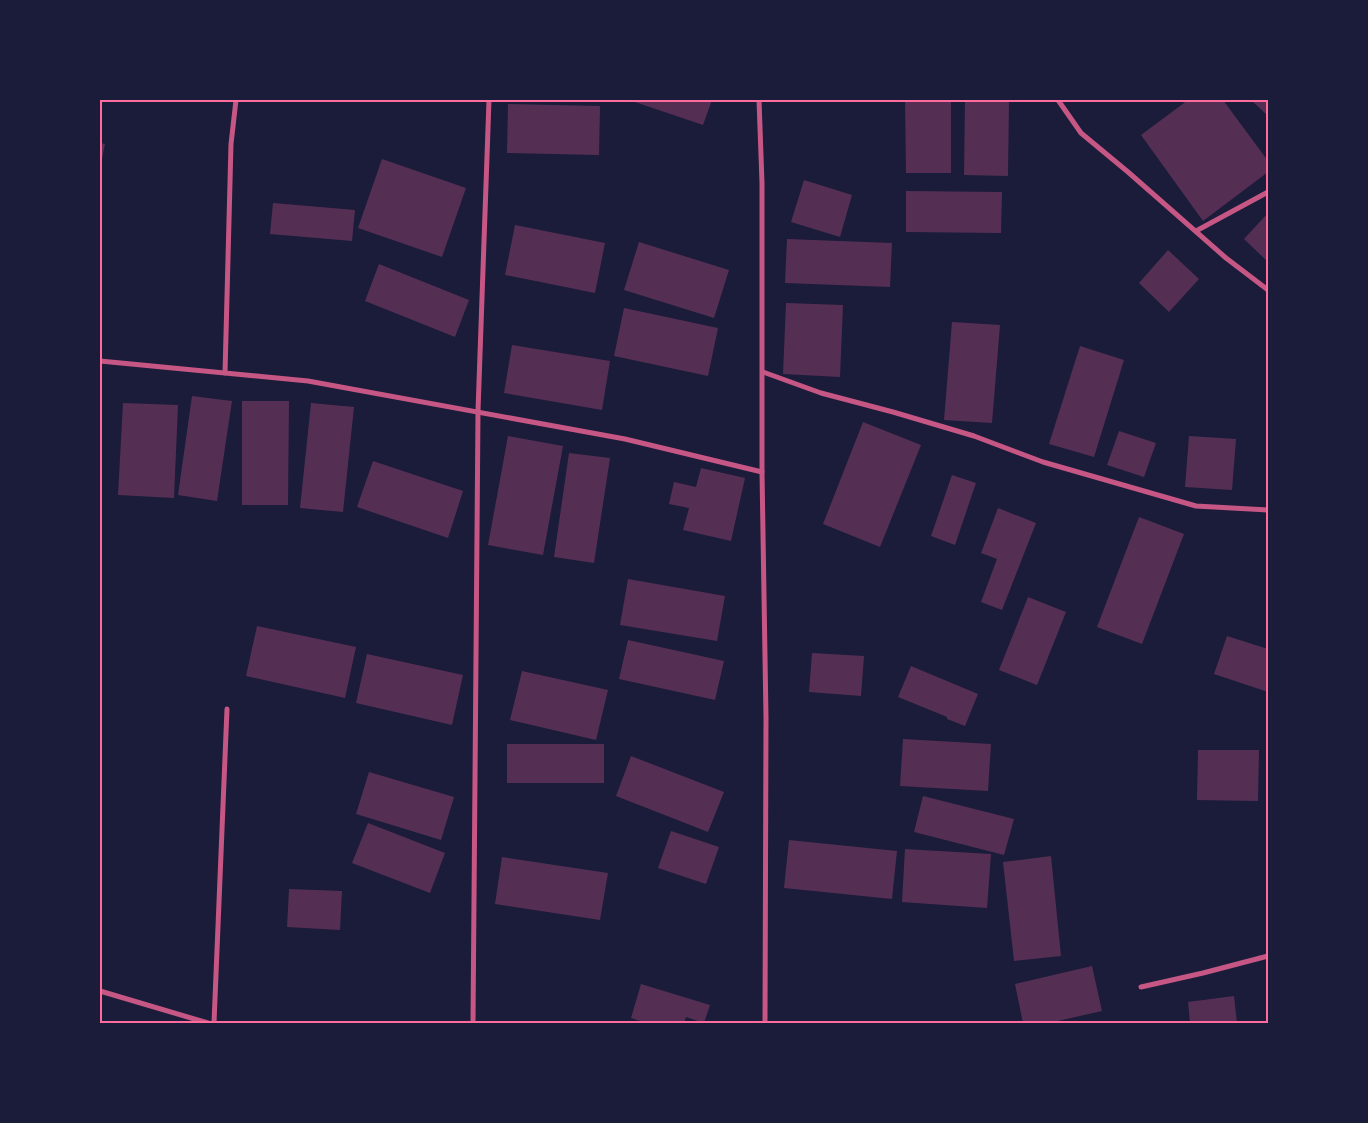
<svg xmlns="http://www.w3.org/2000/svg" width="1368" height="1123" font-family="'Libre Baskerville',serif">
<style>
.building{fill:#542f53}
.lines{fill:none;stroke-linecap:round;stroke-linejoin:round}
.minor{stroke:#c65784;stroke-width:5}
.neatline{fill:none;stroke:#ff6b9d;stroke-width:2}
</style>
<rect width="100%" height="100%" fill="#1b1b3a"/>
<!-- building -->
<g class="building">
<polygon points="629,100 712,100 703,125"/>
<polygon points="905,100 951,100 951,173 906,173"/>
<polygon points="965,100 1009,100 1008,176 964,175"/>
<polygon points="1188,100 1223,100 1268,161 1268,172 1203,221 1141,135"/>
<polygon points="1251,100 1268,100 1268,116"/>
<polygon points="508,104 600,106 599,155 507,153"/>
<polygon points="100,143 105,144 101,164 100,164"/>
<polygon points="382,159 466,188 442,257 358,228"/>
<polygon points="804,180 852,195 840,237 791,222"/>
<polygon points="906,191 1002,192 1001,233 906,232"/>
<polygon points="273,203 355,210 352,241 270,234"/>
<polygon points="1268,213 1268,262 1244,239"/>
<polygon points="515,225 605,243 595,293 505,275"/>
<polygon points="787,239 892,243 890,287 785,283"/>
<polygon points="639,242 729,270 714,318 624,290"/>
<polygon points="1168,250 1199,279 1169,312 1139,283"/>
<polygon points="379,264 469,300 455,337 365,301"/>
<polygon points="786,303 843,305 840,377 783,374"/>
<polygon points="624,308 718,328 708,376 614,356"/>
<polygon points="952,322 1000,325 992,423 944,420"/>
<polygon points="512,345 610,361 602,410 504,393"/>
<polygon points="1080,346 1124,360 1094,457 1049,444"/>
<polygon points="192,396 232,401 217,501 178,495"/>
<polygon points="242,401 289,401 288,505 242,505"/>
<polygon points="123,403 178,405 174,498 118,495"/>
<polygon points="311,403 354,407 343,512 300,508"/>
<polygon points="863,422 921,445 880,547 823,524"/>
<polygon points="1119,431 1156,443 1144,477 1107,465"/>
<polygon points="508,436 563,446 543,555 488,545"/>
<polygon points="1189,436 1236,439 1232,490 1185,487"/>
<polygon points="569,453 610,458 594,563 554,557"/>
<polygon points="373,461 463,491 448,538 357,507"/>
<polygon points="701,468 745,478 731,541 683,530 689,508 669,504 674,482 696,487"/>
<polygon points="952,475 976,483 955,545 931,536"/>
<polygon points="998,508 1036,523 1002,610 981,602 997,559 981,553"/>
<polygon points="1139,517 1184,534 1142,644 1097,627"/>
<polygon points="628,579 725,596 717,641 620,625"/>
<polygon points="1028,597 1066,612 1037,685 999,670"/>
<polygon points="257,626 356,647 345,698 246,676"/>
<polygon points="1227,636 1268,649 1268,692 1214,674"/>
<polygon points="628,640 724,661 715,700 619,679"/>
<polygon points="812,653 864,656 861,696 809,692"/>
<polygon points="367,654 463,675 452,725 356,703"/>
<polygon points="911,666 978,694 965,726 947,719 947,717 898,697"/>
<polygon points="522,671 608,690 596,740 510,720"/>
<polygon points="903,739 991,744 988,791 900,786"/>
<rect x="507" y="744" width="97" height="39"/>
<polygon points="1198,750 1259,750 1258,801 1197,800"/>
<polygon points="631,756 724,792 708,832 616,796"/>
<polygon points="369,772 454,797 441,840 356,814"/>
<polygon points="923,796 1014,819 1004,855 914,832"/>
<polygon points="368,823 445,853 430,893 352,863"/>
<polygon points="671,831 719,847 706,884 658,868"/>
<polygon points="789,840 897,851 892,899 784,888"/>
<polygon points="905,849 991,854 987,908 902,902"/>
<polygon points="1051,856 1061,956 1014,961 1003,862"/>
<polygon points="502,857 608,873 600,920 495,904"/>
<polygon points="289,889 342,891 340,930 287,927"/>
<polygon points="1092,966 1102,1011 1049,1023 1023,1023 1015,984"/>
<polygon points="641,984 710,1005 704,1023 686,1017 684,1023 646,1023 631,1018"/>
<polygon points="1234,996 1237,1023 1190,1023 1188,1002"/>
</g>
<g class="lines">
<!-- minor -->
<g class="minor">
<polyline points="759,100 762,183 762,472 766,718 765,1023"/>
<polyline points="1058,100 1081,133 1128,172 1226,258 1268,290"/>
<polyline points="1196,231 1268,192"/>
<polyline points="100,361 308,381 625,439 762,472"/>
<polyline points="763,372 821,393 893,412 974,436 1043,462 1196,506 1268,510"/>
<polyline points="225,373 231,144 236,100"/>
<polyline points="1141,987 1203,973 1268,956"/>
<polyline points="100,991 208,1023"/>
<polyline points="214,1023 227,709"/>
<polyline points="473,1023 478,411 489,100"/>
</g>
</g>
<!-- border -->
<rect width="1368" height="1123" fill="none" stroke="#1b1b3a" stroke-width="202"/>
<rect x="101" y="101" width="1166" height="921" class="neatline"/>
</svg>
